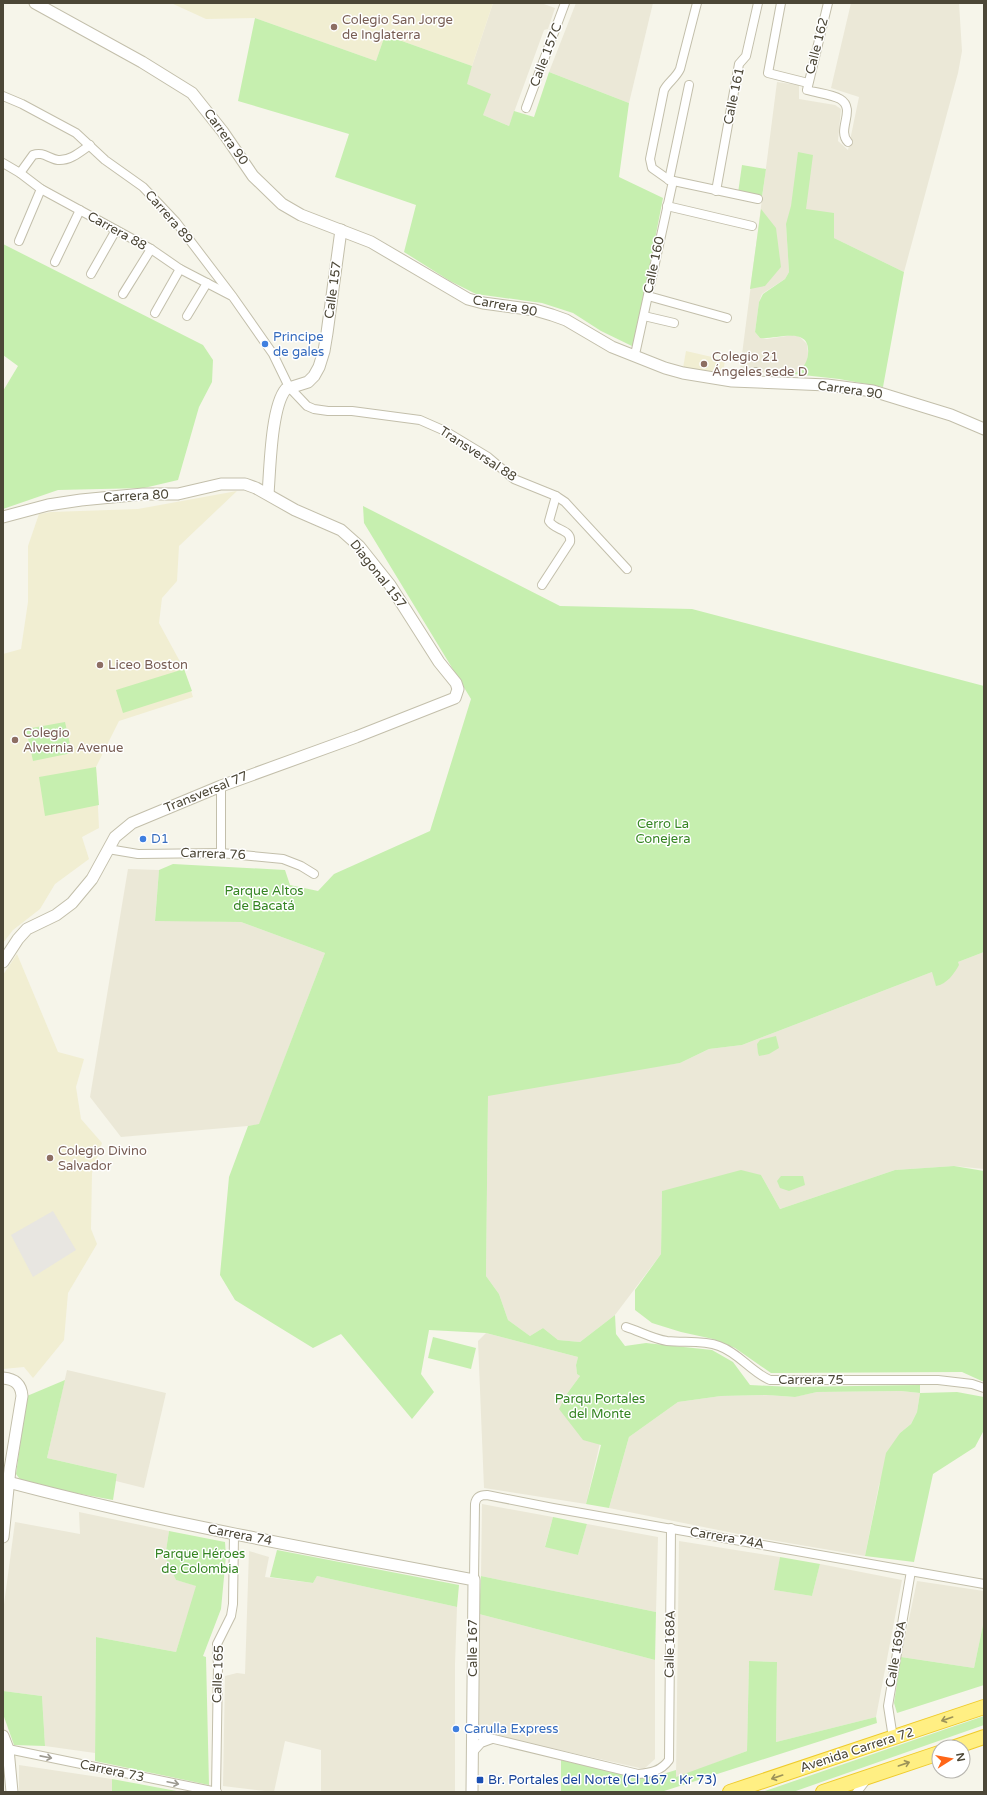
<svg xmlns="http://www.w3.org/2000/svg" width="987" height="1795" font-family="'Varela Round',sans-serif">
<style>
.residential{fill:#ebe8d7}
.education{fill:#f1eed2}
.green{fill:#c6efaf}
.parking{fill:#e8e6e1}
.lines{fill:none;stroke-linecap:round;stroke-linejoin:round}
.minor-casing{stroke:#c3bfab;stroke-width:10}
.tertiary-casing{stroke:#c3bfab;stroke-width:13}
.trunk-casing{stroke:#efcb2b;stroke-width:16}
.minor{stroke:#fff;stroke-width:8}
.tertiary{stroke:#fff;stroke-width:11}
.trunk{stroke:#ffef83;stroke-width:14}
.oneway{stroke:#9d9359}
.oneway2{stroke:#9d9a91}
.education-dot{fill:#8d6e63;stroke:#fff;stroke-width:1.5}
.shop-dot{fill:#3f7fe0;stroke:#fff;stroke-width:1.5}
.transit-dot{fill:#1a4fb4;stroke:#fff;stroke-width:1.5}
.labels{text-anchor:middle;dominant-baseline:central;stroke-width:3;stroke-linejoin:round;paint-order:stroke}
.education-label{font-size:13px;fill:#785e54;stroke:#fff;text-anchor:start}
.street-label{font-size:13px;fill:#4c4737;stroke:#fff}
.shop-label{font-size:13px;fill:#366cbe;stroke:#fff;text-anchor:start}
.park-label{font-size:13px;fill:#358522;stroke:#fff}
.transit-label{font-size:13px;fill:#164399;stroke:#fff;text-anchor:start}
</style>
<rect width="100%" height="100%" fill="#f6f5ea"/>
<!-- residential -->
<g class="residential">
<polygon points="493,3 541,3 555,8 548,29 544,30 509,126 483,115 466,84"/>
<polygon points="576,3 653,3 629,103 549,72"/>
<polygon points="851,3 959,3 962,51 958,73 904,272 834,238 786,224 789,272 785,279 762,294 759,302 755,332 760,338 767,339 793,335 800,337 807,344 808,353 807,362 801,369 794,374 756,372 740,370 777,82 799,85 799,99 835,105 841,109 838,141 848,150 859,97 831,88"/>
<polygon points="128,869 159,870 155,920 241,922 325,953 259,1125 121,1137 90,1097"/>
<polygon points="984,952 984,1169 954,1166 895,1170 780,1209 761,1175 662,1191 661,1254 615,1315 580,1342 558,1340 543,1328 530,1336 508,1320 499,1294 486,1276 488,1095 570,1079 680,1063 709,1049 742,1045"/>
<polygon points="486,1333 578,1357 576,1365 577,1374 580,1376 566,1395 600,1443 586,1504 484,1488 478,1341"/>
<polygon points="67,1370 166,1393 144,1488 116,1481 117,1474 47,1458"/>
<polygon points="901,1391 920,1393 917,1412 911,1424 900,1433 879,1485 865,1556 753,1537 609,1508 629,1437 678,1402 721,1396 768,1395 794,1397 817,1392"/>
<polygon points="482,1504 553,1517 545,1546 578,1555 587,1524 658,1537 656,1612 481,1576"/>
<polygon points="79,1512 169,1531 165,1557 176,1580 197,1586 176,1652 96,1637 95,1753 45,1746 42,1696 3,1691 3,1612 15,1522 80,1534"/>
<polygon points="679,1541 780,1557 775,1590 812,1596 820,1564 902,1580 876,1717 776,1742 777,1662 749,1661 747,1751 676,1778"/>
<polygon points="249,1551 269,1557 265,1577 313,1583 317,1576 457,1607 455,1664 455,1792 321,1792 321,1750 285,1741 274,1792 223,1786 225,1676 237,1673 245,1674"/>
<polygon points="917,1581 984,1591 984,1620 974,1668 901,1657"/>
<polygon points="479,1614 655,1660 655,1759 644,1769 479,1732"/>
<polygon points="19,1765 112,1779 112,1792 19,1792"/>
</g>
<!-- education -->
<g class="education">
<polygon points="171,3 493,3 472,66 385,35 376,61 255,18 206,19"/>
<polygon points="686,351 725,360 723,375 683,368"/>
<polygon points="237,491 179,546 177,581 162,598 159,623 184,669 193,697 119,721 96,767 99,828 82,837 89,859 55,884 40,909 13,930 3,943 3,654 21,649 28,602 28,546 39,514 51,512 138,509"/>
<polygon points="17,954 58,1052 84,1059 76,1087 81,1119 102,1143 92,1173 91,1229 97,1244 68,1293 64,1340 33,1378 24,1367 3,1369 3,975"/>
</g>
<!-- green -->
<g class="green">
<polygon points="255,18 376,61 385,35 472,66 467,84 491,94 483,115 509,126 514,111 534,117 549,72 629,103 619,177 663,198 634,347 601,331 573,313 542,303 476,294 450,281 404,252 416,205 335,177 349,134 238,101"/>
<path d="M798,152L813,155L806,209L834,213V238L904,272L883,387L839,379L794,374C802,369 807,364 808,354C811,325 776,340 760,338L755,332L759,302L763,294L785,279L789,272L786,224L791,206Z"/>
<polygon points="742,165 766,169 762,197 738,193"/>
<polygon points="761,209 776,228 781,267 765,286 750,289"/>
<polygon points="3,244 203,345 213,360 212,382 199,407 178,480 144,488 58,490 3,509 3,391 18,366 3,355"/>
<path d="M363,506L560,606L692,609L984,686V952L958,962L959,965C954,974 947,984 936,986L932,972L742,1045L709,1049L680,1063L488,1096L486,1276L499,1294L508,1320L530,1336L543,1328L558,1340L580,1342L615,1315L616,1334L625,1346L646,1343L712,1350L733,1362L750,1385L792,1387L920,1385V1393L957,1392L984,1397V1430L975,1447L933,1474L914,1562L865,1556L886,1453L900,1433L911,1424L917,1412L920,1393L901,1391L817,1392L795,1397L767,1395L721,1396L678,1402L629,1437L609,1508L586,1504L601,1445L583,1440L559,1409L566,1395L580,1376L577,1374L576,1365L578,1357L486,1333L429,1330L421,1374L434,1392L412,1419L341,1334L313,1348L235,1300L220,1275L229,1177L248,1126L259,1124L325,953L241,922L155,921L159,870L173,864L285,870L290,885L318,891L334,874L430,831L471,699L364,523Z"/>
<polygon points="184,669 192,691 123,713 116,690"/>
<polygon points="65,722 72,753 33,761 26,729"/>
<polygon points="96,767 99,805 45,816 39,777"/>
<polygon points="776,1036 779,1048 769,1054 759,1056 758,1053 757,1044 760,1040"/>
<polygon points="954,1166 984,1171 984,1382 962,1372 771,1373 735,1348 713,1339 681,1332 652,1323 635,1310 635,1290 661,1254 662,1191 741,1170 761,1175 780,1209 895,1170"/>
<polygon points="781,1176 803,1176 805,1185 789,1191 780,1188 777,1181"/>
<polygon points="433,1337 476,1348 471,1369 428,1358"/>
<polygon points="65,1380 47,1458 117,1474 113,1500 27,1484 22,1482 16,1474 27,1396"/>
<polygon points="553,1517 587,1524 578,1555 545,1547"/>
<polygon points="169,1531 225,1542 226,1556 221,1609 203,1656 206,1657 209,1785 95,1761 96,1637 176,1652 196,1586 176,1580 165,1557"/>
<polygon points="277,1550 459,1585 457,1607 317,1576 313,1583 270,1577"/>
<polygon points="780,1557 820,1564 812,1596 774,1590"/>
<polygon points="481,1576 656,1612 655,1660 479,1614"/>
<polygon points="984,1620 984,1685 897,1713 894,1703 901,1657 974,1668"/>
<polygon points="749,1661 777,1662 776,1742 876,1717 877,1723 661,1792 561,1792 561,1760 638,1778 653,1777 676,1770 676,1777 747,1751"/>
<polygon points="3,1691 42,1696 45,1746 14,1745 3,1714"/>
<polygon points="984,1716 984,1725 793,1792 762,1792"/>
<polygon points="112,1779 182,1792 112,1792"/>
</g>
<!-- parking -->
<polygon class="parking" points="53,1211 76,1250 33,1277 11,1235"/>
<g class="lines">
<defs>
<g id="minor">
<path d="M697,3L680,69C676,78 668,82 664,90L650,159L652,168L669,180L758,199"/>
<polyline points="781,3 768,73 808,83"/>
<path d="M828,3L807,90C817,93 831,94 840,99C857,109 836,130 848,142"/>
<polyline points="3,96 22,104 76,133 105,160 143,187 176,222 233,297 273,354 289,387 307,406 314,409 328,411 352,411 420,420 445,431 488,457 514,479 556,496 565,502 627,569"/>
<polyline points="526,108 565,3"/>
<polyline points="3,163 20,173 41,189 151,249 180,269 230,295"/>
<path d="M20,173L33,155C43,151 49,159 58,160C70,161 80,152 90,145"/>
<polyline points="669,180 689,85"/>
<polyline points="716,191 739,64 746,56 758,3"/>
<polyline points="667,206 752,226"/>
<polyline points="19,241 41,189"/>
<polyline points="55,262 80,210"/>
<polyline points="91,274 116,230"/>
<polyline points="123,294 151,249"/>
<polyline points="648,296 727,318"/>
<polyline points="155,313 180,269"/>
<polyline points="187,316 207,283"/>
<polyline points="644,316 674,323"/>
<polyline points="636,350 673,181"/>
<polyline points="755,382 756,372"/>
<path d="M542,585L570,542C572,529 555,531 549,521L556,496"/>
<polyline points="221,786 221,853"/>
<polyline points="108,849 138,854 221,853 283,859 301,866 314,874"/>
<path d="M626,1327C639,1331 653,1339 667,1341C684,1343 703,1340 719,1346C739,1353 751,1372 770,1380H938L972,1384L984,1388"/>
<path d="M474,1580L475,1504C476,1497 480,1495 487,1495L553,1508L984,1584"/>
<path d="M473,1734L638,1774C651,1773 661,1771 669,1760L671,1528"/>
<polyline points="893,1738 888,1706 911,1571"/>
<polyline points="8,1749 217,1792"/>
<polyline points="473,1752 481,1743 492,1739"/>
<polyline points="216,1792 218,1666 217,1644 231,1616 233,1604 234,1535"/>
<polyline points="857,1792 866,1780"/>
</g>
<g id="tertiary">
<polyline points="35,3 142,62 192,93 223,132 253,176 282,204 301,215 371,242 468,299 483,303 535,310 552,315 566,320 612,347 665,368 683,373 732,381 827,385 873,391 951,415 984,429"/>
<path d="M268,494C270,470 271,406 286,389L308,382L314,376L319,367L324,351L327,333L341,230"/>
<polyline points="3,517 48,505 81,500 143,494 178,494 221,484 245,484 256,488 295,510 341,530 359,546 390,585 439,662 456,683 458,689 455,698 356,737 221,786 132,823 115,837 92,879 72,903 56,915 27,929 18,939 3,962"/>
<path d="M3,1378C15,1379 21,1384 22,1396L10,1469L3,1537"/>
<path d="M8,1482C162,1523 318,1550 474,1580L472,1792"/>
<polyline points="3,1736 8,1749 12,1792"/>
</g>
<g id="trunk">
<polyline points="955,1747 984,1737"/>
<polyline points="730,1792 984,1707"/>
<polyline points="823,1792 939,1753"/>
</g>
</defs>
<!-- minor casing -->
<use href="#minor" class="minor-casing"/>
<!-- tertiary casing -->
<use href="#tertiary" class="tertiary-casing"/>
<!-- trunk casing -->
<use href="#trunk" class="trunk-casing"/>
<!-- minor -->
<use href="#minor" class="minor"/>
<!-- tertiary -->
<use href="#tertiary" class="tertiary"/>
<!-- trunk -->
<use href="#trunk" class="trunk"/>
</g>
<!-- one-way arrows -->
<defs><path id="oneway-shaft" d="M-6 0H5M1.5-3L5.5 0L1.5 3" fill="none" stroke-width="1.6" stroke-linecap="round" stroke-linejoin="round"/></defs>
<g class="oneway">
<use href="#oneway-shaft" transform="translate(947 1719) rotate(161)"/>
<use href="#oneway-shaft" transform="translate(904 1764) rotate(-19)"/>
<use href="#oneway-shaft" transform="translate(777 1777) rotate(161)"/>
</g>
<g class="oneway2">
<use href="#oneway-shaft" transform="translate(46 1757) rotate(11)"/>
<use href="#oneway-shaft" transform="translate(173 1783) rotate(12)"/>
</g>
<!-- markers -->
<g class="education-dot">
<circle cx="334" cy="27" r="4"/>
<circle cx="704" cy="364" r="4"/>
<circle cx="100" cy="665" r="4"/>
<circle cx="15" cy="740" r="4"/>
<circle cx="50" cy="1158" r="4"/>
</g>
<g class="shop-dot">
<circle cx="265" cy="344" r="4"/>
<circle cx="143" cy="839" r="4"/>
<circle cx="456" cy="1729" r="4"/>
</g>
<rect class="transit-dot" x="476" y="1776" width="8" height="8" rx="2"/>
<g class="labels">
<!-- education labels -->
<g class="education-label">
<text x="342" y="20">Colegio San Jorge<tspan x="342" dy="15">de Inglaterra</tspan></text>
<text x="712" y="357">Colegio 21<tspan x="712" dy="15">Ángeles sede D</tspan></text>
<text x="108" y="665">Liceo Boston</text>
<text x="23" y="733">Colegio<tspan x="23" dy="15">Alvernia Avenue</tspan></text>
<text x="58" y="1151">Colegio Divino<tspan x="58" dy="15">Salvador</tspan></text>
</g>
<!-- street labels -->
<g class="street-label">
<text transform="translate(817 46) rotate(-76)">Calle 162</text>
<text transform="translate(546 55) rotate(-69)">Calle 157C</text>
<text transform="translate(734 96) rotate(-78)">Calle 161</text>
<text transform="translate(226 137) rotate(54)">Carrera 90</text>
<text transform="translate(169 217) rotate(49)">Carrera 89</text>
<text transform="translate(117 231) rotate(29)">Carrera 88</text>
<text transform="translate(654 265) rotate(-78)">Calle 160</text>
<text transform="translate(333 290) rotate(-82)">Calle 157</text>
<text transform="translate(505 306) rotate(11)">Carrera 90</text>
<text transform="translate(850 390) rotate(8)">Carrera 90</text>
<text transform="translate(478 454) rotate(33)">Transversal 88</text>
<text transform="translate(136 496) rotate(-3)">Carrera 80</text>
<text transform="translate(378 574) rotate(52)">Diagonal 157</text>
<text transform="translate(206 792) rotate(-22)">Transversal 77</text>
<text transform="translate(213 854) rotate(2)">Carrera 76</text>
<text x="811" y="1380">Carrera 75</text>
<text transform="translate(240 1535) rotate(11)">Carrera 74</text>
<text transform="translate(727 1538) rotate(10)">Carrera 74A</text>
<text transform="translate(670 1644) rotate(-89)">Calle 168A</text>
<text transform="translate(473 1648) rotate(-90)">Calle 167</text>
<text transform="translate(896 1654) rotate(-80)">Calle 169A</text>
<text transform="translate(218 1674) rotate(-88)">Calle 165</text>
<text transform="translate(857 1750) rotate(-18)">Avenida Carrera 72</text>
<text transform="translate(112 1771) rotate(12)">Carrera 73</text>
</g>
<!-- shop labels -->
<g class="shop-label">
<text x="273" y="337">Principe<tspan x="273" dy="15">de gales</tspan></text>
<text x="151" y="839">D1</text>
<text x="464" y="1729">Carulla Express</text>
</g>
<!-- park labels -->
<g class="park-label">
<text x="663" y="824">Cerro La<tspan x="663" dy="15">Conejera</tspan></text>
<text x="264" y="891">Parque Altos<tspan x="264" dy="15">de Bacatá</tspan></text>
<text x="600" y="1399">Parqu Portales<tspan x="600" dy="15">del Monte</tspan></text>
<text x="200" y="1554">Parque Héroes<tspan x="200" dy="15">de Colombia</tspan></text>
</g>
<!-- transit labels -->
<g class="transit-label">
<text x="488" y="1780">Br. Portales del Norte (Cl 167 - Kr 73)</text>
</g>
</g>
<!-- border -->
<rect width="987" height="1795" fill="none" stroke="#4c4737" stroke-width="8"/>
<!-- north arrow -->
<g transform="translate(951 1759) rotate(79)"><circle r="19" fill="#ffffff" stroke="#b7b5af"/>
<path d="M0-3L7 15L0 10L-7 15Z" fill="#ff6618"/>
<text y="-6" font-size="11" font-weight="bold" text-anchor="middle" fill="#4c4737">N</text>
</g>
</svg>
